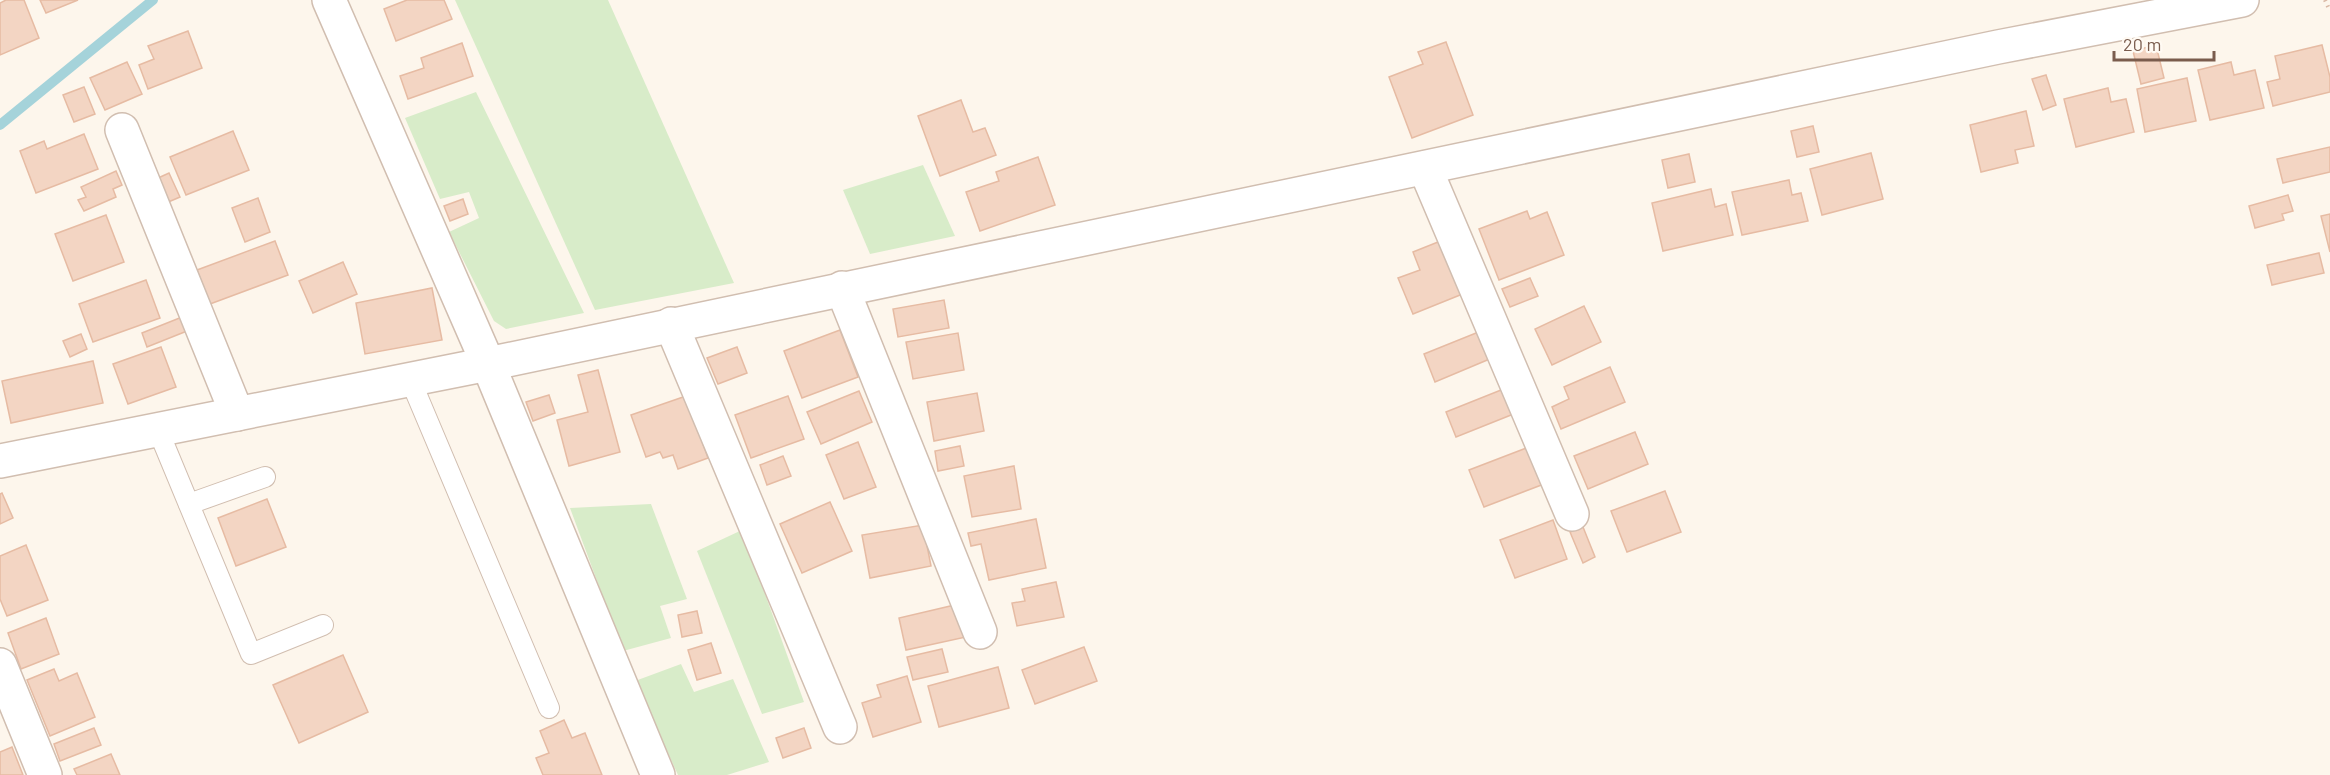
<svg xmlns="http://www.w3.org/2000/svg" width="2330" height="775" font-family="Barlow,sans-serif">
<style>
.green{fill:#d8ecc9}
.lines{fill:none;stroke-linecap:round;stroke-linejoin:round}
.stream{stroke:#a5d3da;stroke-width:10}
.building{fill:#f3d5c3;stroke:#e6bba3;stroke-width:1.5}
.service-casing{stroke:#d1beb0;stroke-width:22}
.minor-casing{stroke:#d1beb0;stroke-width:36}
.tertiary-casing{stroke:#d1beb0;stroke-width:36}
.path{stroke:#d9b8a5;stroke-width:4;stroke-dasharray:1.5 4.5;stroke-linecap:butt}
.service{stroke:#fff;stroke-width:20}
.minor{stroke:#fff;stroke-width:33}
.tertiary{stroke:#fff;stroke-width:33}
</style>
<rect width="100%" height="100%" fill="#fdf6ec"/>
<!-- green -->
<g class="green">
<polygon points="455,0 608,0 734,283 595,310"/>
<polygon points="476,92 584,313 506,329 494,321 449,232 479,218 469,192 440,199 405,118"/>
<polygon points="923,165 955,236 870,254 843,190"/>
<polygon points="651,504 687,599 660,606 671,638 623,651 570,508"/>
<polygon points="742,530 804,702 762,714 697,551"/>
<polygon points="681,664 694,692 733,679 769,762 727,775 678,775 635,681"/>
</g>
<g class="lines">
<!-- stream -->
<polyline class="stream" points="0,125 153,0"/>
</g>
<!-- building -->
<g class="building">
<polygon points="6,0 24,0 39,38 0,55 0,3"/>
<polygon points="40,0 78,0 46,13"/>
<polygon points="407,0 444,0 452,19 396,41 384,9"/>
<polygon points="188,31 202,68 148,89 139,65 154,59 148,46"/>
<polygon points="1446,42 1473,115 1412,138 1389,77 1423,64 1418,52"/>
<polygon points="462,43 473,76 408,99 400,76 424,68 421,58"/>
<polygon points="2156,45 2164,78 2141,84 2133,51"/>
<polygon points="2322,45 2330,77 2330,92 2273,106 2267,82 2280,79 2275,56"/>
<polygon points="127,62 142,94 105,110 90,78"/>
<polygon points="2231,62 2234,75 2255,70 2264,108 2210,120 2198,70"/>
<polygon points="2046,75 2056,105 2043,110 2032,79"/>
<polygon points="2187,78 2196,121 2145,132 2137,89"/>
<polygon points="84,87 95,114 74,122 63,95"/>
<polygon points="2108,88 2111,102 2126,99 2134,132 2076,147 2064,99"/>
<polygon points="961,100 973,132 985,128 996,155 940,176 918,116"/>
<polygon points="2026,111 2034,146 2015,150 2018,163 1981,172 1970,125"/>
<polygon points="1813,126 1819,152 1797,157 1791,131"/>
<polygon points="233,131 249,170 186,195 170,157"/>
<polygon points="84,134 98,169 36,193 20,151 44,141 47,149"/>
<polygon points="2330,147 2330,172 2283,183 2277,159"/>
<polygon points="1871,153 1883,199 1822,215 1810,169"/>
<polygon points="1689,154 1695,182 1668,188 1662,160"/>
<polygon points="1038,157 1055,205 980,231 966,192 999,181 996,172"/>
<polygon points="116,171 122,185 113,189 116,197 84,211 78,200 86,197 81,187"/>
<polygon points="169,173 180,197 166,203 156,179"/>
<polygon points="1789,180 1792,195 1801,193 1808,221 1742,235 1732,192"/>
<polygon points="1711,189 1715,207 1726,204 1733,235 1663,251 1652,203"/>
<polygon points="2288,195 2293,211 2282,214 2284,220 2255,228 2249,206"/>
<polygon points="258,198 270,232 245,242 232,208"/>
<polygon points="463,199 468,214 450,221 444,206"/>
<polygon points="1527,211 1530,219 1547,212 1564,255 1499,280 1479,229"/>
<polygon points="2330,214 2330,252 2321,216"/>
<polygon points="106,215 124,262 73,281 55,234"/>
<polygon points="1443,240 1465,293 1413,314 1398,278 1420,270 1413,252"/>
<polygon points="275,241 288,275 210,304 197,270"/>
<polygon points="2319,253 2324,273 2272,285 2267,265"/>
<polygon points="343,262 357,294 313,313 299,281"/>
<polygon points="1530,278 1538,296 1510,307 1502,289"/>
<polygon points="146,280 160,318 93,342 79,304"/>
<polygon points="432,288 442,340 365,354 356,303"/>
<polygon points="944,300 949,328 898,337 893,309"/>
<polygon points="1584,306 1601,342 1552,365 1535,329"/>
<polygon points="182,317 187,331 147,347 142,333"/>
<polygon points="840,330 858,377 802,398 784,351"/>
<polygon points="1481,331 1492,358 1435,382 1424,354"/>
<polygon points="958,333 964,370 913,379 906,342"/>
<polygon points="81,334 87,349 70,357 63,341"/>
<polygon points="161,347 176,387 128,404 113,364"/>
<polygon points="737,347 747,373 718,384 707,358"/>
<polygon points="93,361 103,403 11,423 2,381"/>
<polygon points="1610,367 1625,402 1561,429 1552,407 1569,399 1564,387"/>
<polygon points="598,370 620,452 569,466 557,420 588,412 578,375"/>
<polygon points="1506,388 1516,413 1456,437 1446,412"/>
<polygon points="859,391 872,422 821,444 807,412"/>
<polygon points="977,393 984,431 934,441 927,402"/>
<polygon points="549,395 555,413 533,421 526,402"/>
<polygon points="686,396 708,458 678,469 673,455 663,458 660,452 646,457 631,415"/>
<polygon points="788,396 804,439 751,458 735,415"/>
<polygon points="1635,432 1648,464 1588,489 1574,456"/>
<polygon points="858,442 876,487 844,499 826,455"/>
<polygon points="960,446 964,466 938,471 935,451"/>
<polygon points="1529,447 1544,484 1484,507 1469,470"/>
<polygon points="783,456 791,476 767,485 760,465"/>
<polygon points="1014,466 1021,509 972,517 964,476"/>
<polygon points="1665,491 1681,532 1627,552 1611,511"/>
<polygon points="2,493 13,518 0,524 0,494"/>
<polygon points="267,499 286,547 236,566 218,518"/>
<polygon points="830,502 852,551 802,573 780,524"/>
<polygon points="1036,519 1046,568 989,580 981,544 971,546 968,533"/>
<polygon points="1553,520 1567,559 1515,578 1500,540"/>
<polygon points="923,525 931,566 870,578 862,535"/>
<polygon points="1583,527 1595,557 1583,563 1570,532"/>
<polygon points="26,545 48,600 7,616 0,599 0,556"/>
<polygon points="1056,582 1064,617 1017,626 1012,603 1025,601 1022,589"/>
<polygon points="959,604 966,637 906,650 899,618"/>
<polygon points="697,611 702,633 682,637 678,615"/>
<polygon points="46,618 59,654 21,669 8,633"/>
<polygon points="711,643 721,673 697,680 688,650"/>
<polygon points="1084,647 1097,681 1035,704 1022,670"/>
<polygon points="942,649 948,672 913,680 907,657"/>
<polygon points="343,655 368,712 299,743 273,685"/>
<polygon points="998,667 1009,708 939,727 928,686"/>
<polygon points="54,669 59,681 77,673 95,717 50,736 27,680"/>
<polygon points="907,676 921,722 873,737 862,703 881,697 877,685"/>
<polygon points="564,720 572,738 585,733 602,775 543,775 536,758 549,753 540,731"/>
<polygon points="94,728 101,745 60,761 54,744"/>
<polygon points="804,728 811,748 783,758 776,738"/>
<polygon points="12,747 23,775 0,775 0,752"/>
<polygon points="111,754 120,775 77,775 74,769"/>
</g>
<g class="lines">
<defs>
<g id="service">
<polyline points="410,379 549,708"/>
<polyline points="158,430 251,654 323,625"/>
<polyline points="189,504 265,477"/>
</g>
<g id="minor">
<polyline points="329,0 488,364 658,775"/>
<polyline points="122,130 237,414"/>
<polyline points="1425,168 1572,514"/>
<polyline points="842,288 980,632"/>
<polyline points="671,324 840,727"/>
<polyline points="0,665 45,775"/>
</g>
<polyline id="tertiary" points="0,461 488,364 1998,47 2242,0"/>
</defs>
<!-- service casing -->
<use href="#service" class="service-casing"/>
<!-- minor casing -->
<use href="#minor" class="minor-casing"/>
<!-- tertiary casing -->
<use href="#tertiary" class="tertiary-casing"/>
<!-- path -->
<polyline class="path" points="2325,0 2330,11"/>
<!-- service -->
<use href="#service" class="service"/>
<!-- minor -->
<use href="#minor" class="minor"/>
<!-- tertiary -->
<use href="#tertiary" class="tertiary"/>
</g>
<!-- scale -->
<path d="M2114 51v9h100v-9" fill="none" stroke="#7a5c4d" stroke-width="3"/>
<text x="2123" y="51" font-size="18" fill="#7a5c4d" stroke="#fffaf3" stroke-width="4.5" paint-order="stroke">20 m</text>
</svg>
